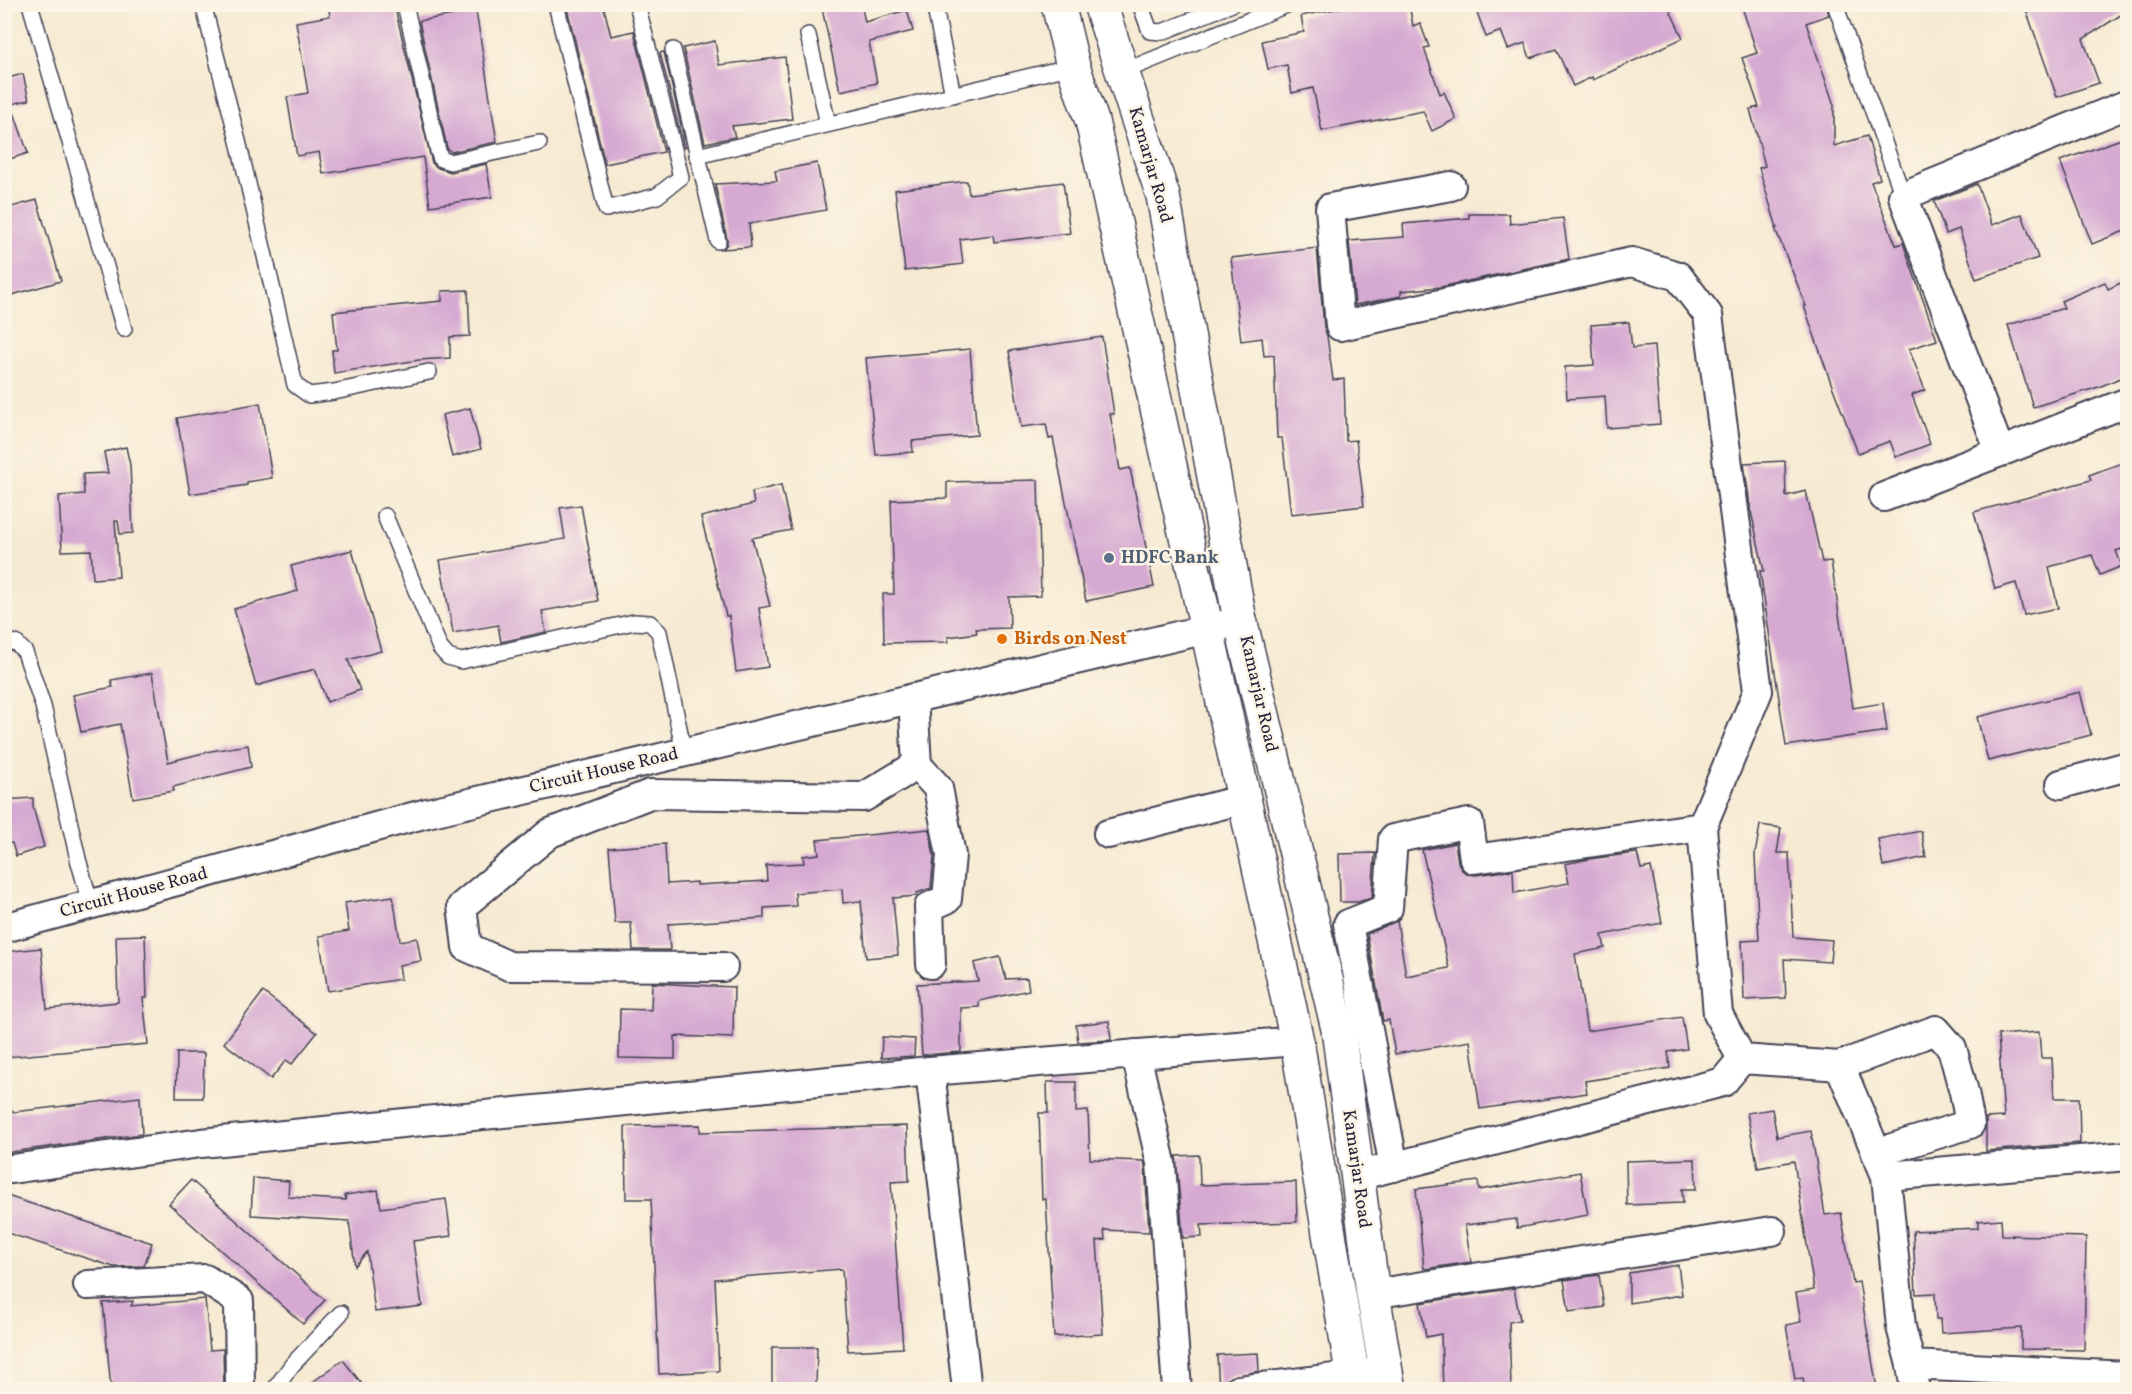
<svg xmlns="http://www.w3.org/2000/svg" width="2132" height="1394" font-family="Vollkorn,serif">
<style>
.building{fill:#d6a9d2}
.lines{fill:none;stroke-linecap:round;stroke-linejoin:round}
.lane-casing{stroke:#424052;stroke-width:18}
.street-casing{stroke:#424052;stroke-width:32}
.secondary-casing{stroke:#424052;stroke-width:36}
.lane{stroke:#fff;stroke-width:15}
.street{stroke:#fff;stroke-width:28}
.secondary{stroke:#fff;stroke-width:33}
.service-dot{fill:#5c6f8a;stroke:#fcf5e5;stroke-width:2}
.food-dot{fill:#e8710a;stroke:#fcf5e5;stroke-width:2}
.labels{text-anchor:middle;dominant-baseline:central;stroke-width:5;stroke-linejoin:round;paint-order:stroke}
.street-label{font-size:18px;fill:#22223b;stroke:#fcf5e5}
.service-label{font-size:18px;font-weight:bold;fill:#4e5e75;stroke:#fcf5e5;text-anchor:start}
.food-label{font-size:18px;font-weight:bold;fill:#c56008;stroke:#fcf5e5;text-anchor:start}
</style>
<rect width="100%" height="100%" fill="#fcf5e5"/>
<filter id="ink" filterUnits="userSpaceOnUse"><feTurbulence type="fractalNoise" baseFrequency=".0167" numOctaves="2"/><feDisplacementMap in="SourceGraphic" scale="12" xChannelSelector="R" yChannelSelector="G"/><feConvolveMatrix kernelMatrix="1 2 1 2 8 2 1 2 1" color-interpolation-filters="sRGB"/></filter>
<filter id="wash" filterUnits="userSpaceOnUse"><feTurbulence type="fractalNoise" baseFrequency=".008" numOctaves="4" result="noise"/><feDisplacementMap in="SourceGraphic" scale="24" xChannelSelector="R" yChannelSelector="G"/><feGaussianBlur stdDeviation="1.35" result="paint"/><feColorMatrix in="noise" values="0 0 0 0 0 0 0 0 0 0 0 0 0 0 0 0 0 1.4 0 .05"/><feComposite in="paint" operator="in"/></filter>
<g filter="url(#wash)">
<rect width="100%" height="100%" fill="#f7ead3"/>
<g id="blocks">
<!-- building -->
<g class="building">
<polygon points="328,4 394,4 432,163 438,168 451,172 486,164 492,197 430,206 423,157 323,174 319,152 297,156 287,97 308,93 296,22 330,16"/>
<polygon points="566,4 603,4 611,36 634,31 664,152 605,164"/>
<polygon points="821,4 861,4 865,22 907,10 913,31 869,42 877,83 840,91"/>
<polygon points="1359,4 1409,4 1413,26 1420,23 1429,47 1424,48 1440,94 1444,92 1456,119 1432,131 1423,111 1322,131 1313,88 1292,93 1287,65 1268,69 1262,41 1304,32 1301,16"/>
<polygon points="1474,4 1667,4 1683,38 1593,80 1592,77 1573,86 1556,49 1530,58 1525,43 1508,49 1501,31 1486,37"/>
<polygon points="1741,4 1826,4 1829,15 1806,23 1834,105 1834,146 1867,136 1880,179 1871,182 1896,245 1903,243 1937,340 1909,349 1925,390 1912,395 1930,444 1896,457 1890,441 1858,453 1831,383 1804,306 1806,306 1775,228 1777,228 1759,168 1765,166 1750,109 1759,107 1742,58 1757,53"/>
<polygon points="2024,4 2127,4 2127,11 2083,39 2099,83 2057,97"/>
<polygon points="476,11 497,142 451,152 447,148 419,21"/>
<polygon points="715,41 719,65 785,57 792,119 732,126 735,137 705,143 683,48"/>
<polygon points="663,52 664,52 686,147 684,148 660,53"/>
<polygon points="23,74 29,100 11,104 28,153 4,161 4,79"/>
<polygon points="2121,139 2127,157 2127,230 2092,244 2060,161"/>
<polygon points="817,163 826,210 749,224 751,247 723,249 727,244 727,239 715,184 777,181 775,171"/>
<polygon points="967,181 969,194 1063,182 1070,233 994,242 993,235 960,239 963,264 905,271 895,190"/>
<polygon points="1977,184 1992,225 2022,214 2038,258 1976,279 1959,229 1946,234 1934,201"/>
<polygon points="37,200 61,281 12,295 4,271 4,209"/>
<polygon points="1469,214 1509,214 1510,224 1563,218 1569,259 1441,287 1401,291 1401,296 1355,305 1349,241 1404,237 1403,224 1469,218"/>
<polygon points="1317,248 1324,327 1327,336 1333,380 1344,379 1346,441 1356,440 1364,506 1291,514 1282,438 1277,438 1274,355 1264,356 1262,338 1241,341 1231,258"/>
<polygon points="2127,280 2127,375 2099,387 2033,407 2008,325 2064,308 2061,301 2105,282 2108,289"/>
<polygon points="468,290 470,336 450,337 450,358 419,360 334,373 332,350 337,350 333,312 442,301 442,291"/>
<polygon points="1629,322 1632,348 1654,346 1660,424 1607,428 1605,396 1567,399 1565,367 1594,365 1591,325"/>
<polygon points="1102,337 1114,414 1110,414 1120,470 1130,468 1154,587 1086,601 1053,438 1049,439 1046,424 1021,427 1009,351"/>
<polygon points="970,349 977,435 912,441 913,452 876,455 866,358"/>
<polygon points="260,403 272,478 247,482 247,485 190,494 177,418"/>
<polygon points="470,408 481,449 452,457 442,415"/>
<polygon points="126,447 130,465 133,533 120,534 118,521 115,521 119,577 93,579 91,550 62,551 59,496 84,494 83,474 108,473 104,452"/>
<polygon points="1785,461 1786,496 1806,491 1822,562 1831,561 1853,708 1883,703 1887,731 1786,746 1760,571 1764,571 1751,511 1744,463"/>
<polygon points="2127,461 2127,547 2116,551 2122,566 2100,575 2092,555 2049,567 2058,608 2024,615 2016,583 1995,589 1974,512 2091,480 2089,475"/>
<polygon points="1038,480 1041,596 1009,597 1010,628 976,629 977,633 948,637 948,642 884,643 883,594 894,594 891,500 947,498 947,482"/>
<polygon points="781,485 791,530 752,538 770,606 759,608 768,667 736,672 729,616 726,616 701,517 754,504 752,492"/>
<polygon points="581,505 598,601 542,611 546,632 501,642 498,625 453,633 440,560 565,539 560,508"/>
<polygon points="352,550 381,651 348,660 360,690 327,702 315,669 256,686 234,609 298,591 291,566"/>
<polygon points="152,673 168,762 211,751 248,745 251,767 173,787 174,791 133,798 120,724 81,732 73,695 113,687 111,680"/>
<polygon points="2080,692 2091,735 1988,761 1977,717"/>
<polygon points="33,798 33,807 44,847 16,856 12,843 4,844 4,800"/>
<polygon points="1760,825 1781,828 1777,853 1789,853 1793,937 1832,940 1830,962 1784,959 1786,998 1744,1000 1742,941 1759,940 1755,855"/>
<polygon points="929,829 934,856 931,888 917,893 917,896 893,898 898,955 866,958 861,901 843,903 842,889 795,893 796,906 764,908 764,918 668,924 670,950 633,950 631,923 615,923 609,848 665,844 667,884 697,882 697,885 767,881 766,865 804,863 803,856 819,854 817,840"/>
<polygon points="1921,831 1926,857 1883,866 1878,839"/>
<polygon points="1455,843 1458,862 1461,869 1467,874 1476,875 1513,870 1514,893 1569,883 1565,864 1589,859 1637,853 1641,869 1651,867 1662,923 1602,935 1605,948 1575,954 1587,1031 1682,1017 1687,1049 1668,1052 1670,1068 1585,1081 1587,1093 1480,1109 1470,1041 1395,1054 1389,1020 1383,1021 1367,934 1397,921 1406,976 1449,968 1422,850"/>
<polygon points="1375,853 1372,897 1358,902 1340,902 1339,854"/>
<polygon points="393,896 400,941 417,938 421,961 399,965 401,979 328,991 319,936 349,931 345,903"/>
<polygon points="145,935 147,998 143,998 148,1044 7,1057 4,1032 4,952 41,948 47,1009 118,1002 116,936"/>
<polygon points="1000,957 1006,979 1027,978 1029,990 979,1001 979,1007 961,1008 961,1052 922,1055 917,984 978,981 974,963"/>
<polygon points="652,983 734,987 733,1038 675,1036 675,1059 619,1058 620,1009 651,1010"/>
<polygon points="263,992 317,1033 292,1064 286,1060 271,1079 224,1043"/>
<polygon points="1109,1021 1111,1040 1078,1042 1076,1025"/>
<polygon points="2039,1032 2041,1058 2052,1058 2054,1098 2079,1098 2080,1143 1986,1151 1986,1118 2004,1117 1998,1035"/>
<polygon points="882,1037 915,1039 914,1056 881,1058"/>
<polygon points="177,1053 204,1053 203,1098 176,1098"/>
<polygon points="1047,1082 1076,1082 1076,1112 1088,1111 1090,1159 1144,1161 1145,1165 1149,1232 1104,1230 1105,1240 1097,1241 1103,1334 1054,1337 1046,1199 1042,1199 1039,1113 1048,1113"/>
<polygon points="140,1097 142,1134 4,1153 4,1108 14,1112"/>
<polygon points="1772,1109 1777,1137 1811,1131 1825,1215 1841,1213 1853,1283 1859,1282 1877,1389 1805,1389 1803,1378 1795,1379 1786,1325 1801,1322 1796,1293 1814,1290 1794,1161 1758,1168 1747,1113"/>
<polygon points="700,1125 700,1132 907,1126 909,1181 891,1182 903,1348 848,1351 842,1269 715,1279 719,1371 659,1374 651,1199 626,1199 625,1126"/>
<polygon points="1199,1155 1200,1185 1296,1182 1297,1222 1201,1225 1202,1237 1183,1238 1176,1156"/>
<polygon points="1695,1159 1696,1189 1682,1189 1683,1203 1627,1205 1626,1161"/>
<polygon points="1580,1172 1588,1215 1517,1228 1516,1219 1465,1225 1471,1262 1424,1269 1416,1189 1478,1181 1479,1190"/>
<polygon points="253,1178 289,1181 288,1197 346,1200 345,1195 378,1190 381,1208 446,1199 451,1236 413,1241 422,1306 375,1312 367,1252 355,1266 349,1221 251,1215"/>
<polygon points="191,1180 325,1300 303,1324 169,1204"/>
<polygon points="4,1195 152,1243 144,1266 114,1267 4,1232"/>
<polygon points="2001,1219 2002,1235 2086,1237 2084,1350 2021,1349 2021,1328 1941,1333 1940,1319 1936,1319 1935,1293 1916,1294 1913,1231 1978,1228 1978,1221"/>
<polygon points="1678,1265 1682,1295 1629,1303 1629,1273"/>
<polygon points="1599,1275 1604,1307 1569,1312 1564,1280"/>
<polygon points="1514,1288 1520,1320 1509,1322 1511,1389 1443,1389 1441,1334 1426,1337 1420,1303"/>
<polygon points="205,1299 210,1350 223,1349 224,1389 111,1389 103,1303 133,1301 131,1306"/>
<polygon points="772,1347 817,1347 816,1389 772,1389"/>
<polygon points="1258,1353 1259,1371 1230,1377 1224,1383 1223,1389 1219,1389 1217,1355"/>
<polygon points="343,1360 366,1389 303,1389"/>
</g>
</g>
</g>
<g filter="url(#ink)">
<use href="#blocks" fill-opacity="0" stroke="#424052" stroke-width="1.5"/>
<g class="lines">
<defs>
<g id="lane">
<polyline points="30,4 124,329"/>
<polyline points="203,4 239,145 295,385 309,395 334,392 429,372"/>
<polyline points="405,4 438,151 441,159 450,162 539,143"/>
<polyline points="556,4 606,209 657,196 681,177 637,4"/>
<polyline points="934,4 953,95"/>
<polyline points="1140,4 1150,31 1162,32 1232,4"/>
<polyline points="1835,4 1903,196"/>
<polyline points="808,35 828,124"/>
<polyline points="673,50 718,241"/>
<polyline points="1122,72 1289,4"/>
<polyline points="697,156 1073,66"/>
<polyline points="385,516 440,648 448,657 461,661 634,622 650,623 659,632 684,752"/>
<polyline points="4,640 16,643 25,652 43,706 78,859 91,905"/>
<polyline points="274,1390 292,1365 341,1313"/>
</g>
<g id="street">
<polyline points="2128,104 1903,196 2000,452 2128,402"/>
<polyline points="1451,186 1330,208 1340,326 1632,262 1678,276 1708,315 1758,691 1702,827 1718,1014 1742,1059"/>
<polyline points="1884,497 2000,452"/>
<polyline points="913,698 917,765"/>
<polyline points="2061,784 2128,766"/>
<polyline points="1108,834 1244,799"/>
<polyline points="4,928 427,813 1241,621"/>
<polyline points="723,967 509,966 467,947 462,906 550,833 650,794 864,797 917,765 938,788 951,855 947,899 929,907 931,964"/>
<polyline points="1136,1054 1161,1163 1177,1390"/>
<polyline points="1839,1066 1936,1030 1952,1048 1964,1092 1970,1124 1876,1153"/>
<polyline points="930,1071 967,1390"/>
<polyline points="1394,1167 1348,924 1388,908 1393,839 1469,823 1474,859 1702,827"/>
<polyline points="4,1170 201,1143 930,1071 1297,1041"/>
<polyline points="1357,1176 1723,1082 1742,1059 1840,1066 1886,1176 1901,1327 1911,1365 2128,1376"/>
<polyline points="1886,1176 2128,1156"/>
<polyline points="88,1285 205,1279 239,1301 240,1390"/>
<polyline points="1373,1294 1772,1231"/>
<polyline points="1911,1365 1915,1390"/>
<polyline points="1239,1390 1374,1373"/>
</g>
<g id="secondary">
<polyline points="1058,4 1073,66 1092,121 1207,629 1297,1041 1355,1390"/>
<polyline points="1100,4 1163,196 1239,615 1338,1029 1373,1294 1389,1390"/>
</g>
</defs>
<!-- lane casing -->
<use href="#lane" class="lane-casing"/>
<!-- street casing -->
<use href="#street" class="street-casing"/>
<!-- secondary casing -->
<use href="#secondary" class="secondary-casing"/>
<!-- lane -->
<use href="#lane" class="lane"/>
<!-- street -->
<use href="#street" class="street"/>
<!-- secondary -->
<use href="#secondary" class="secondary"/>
</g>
</g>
<!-- markers -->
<circle class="service-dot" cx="1109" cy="558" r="6"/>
<circle class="food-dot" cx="1002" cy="639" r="6"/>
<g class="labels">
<!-- street labels -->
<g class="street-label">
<text transform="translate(1150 165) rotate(74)">Kamarjar Road</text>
<text transform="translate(1258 694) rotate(77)">Kamarjar Road</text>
<text transform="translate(604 771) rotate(-13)">Circuit House Road</text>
<text transform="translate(134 893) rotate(-15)">Circuit House Road</text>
<text transform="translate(1356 1169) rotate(82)">Kamarjar Road</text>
</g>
<!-- service labels -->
<g class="service-label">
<text x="1121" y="558">HDFC Bank</text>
</g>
<!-- food labels -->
<g class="food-label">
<text x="1014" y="639">Birds on Nest</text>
</g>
</g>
<!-- margin -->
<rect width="2132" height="1394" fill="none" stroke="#fcf5e5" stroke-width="24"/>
</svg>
